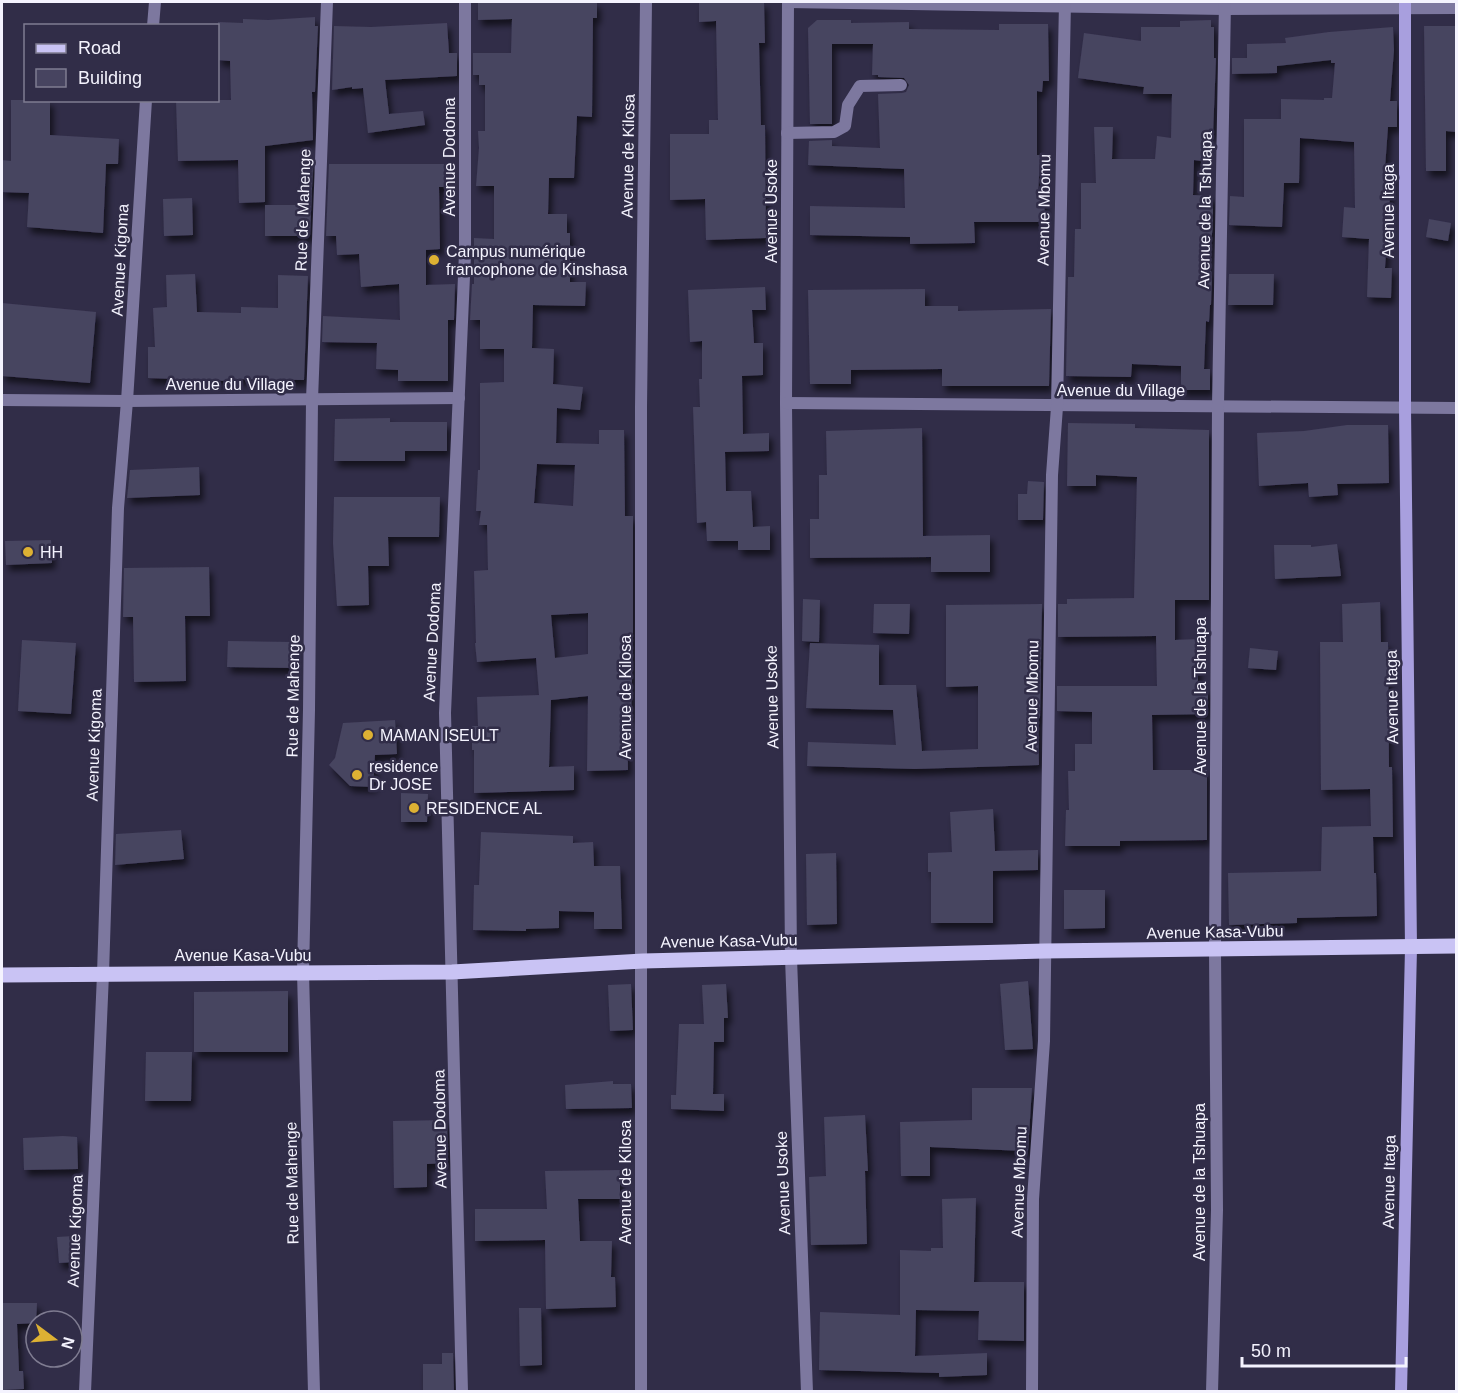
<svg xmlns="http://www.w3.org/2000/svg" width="1458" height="1393" font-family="Helvetica,sans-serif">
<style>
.building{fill:#474460;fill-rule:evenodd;filter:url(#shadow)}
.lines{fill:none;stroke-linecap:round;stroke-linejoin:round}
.street{stroke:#7d789f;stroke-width:12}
.secondary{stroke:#a89fde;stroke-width:12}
.primary{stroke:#c9c3f4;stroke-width:15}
.poi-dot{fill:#ddb133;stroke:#312d48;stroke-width:2}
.labels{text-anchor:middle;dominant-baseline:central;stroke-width:5;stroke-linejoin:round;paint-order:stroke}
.street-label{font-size:16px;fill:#f4f3fe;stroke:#312d48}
.poi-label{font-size:16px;fill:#f4f3fe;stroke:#312d48;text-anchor:start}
</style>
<defs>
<filter id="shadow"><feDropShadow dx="3.5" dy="6" stdDeviation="3" flood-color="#0009"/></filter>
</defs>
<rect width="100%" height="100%" fill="#312d48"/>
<!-- building -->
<g class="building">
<path d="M478,2H597V18H593L592,117L577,116L574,178H549L548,214H567V233H570V282H586L585,306L533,305L532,348L554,349L553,384L583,387L580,410L557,408L556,443L599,444V430H624L625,516H633V638L631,716H627L628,770L587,771L588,696L551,700L549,767L574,766V790L474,793V750H472V726H478L477,697L539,695L536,658L477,662L475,643H476L474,571L488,570L487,525H479L481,511H476L478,470H480V383L504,382V349H480V320H470L472,284H474V238L494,239V186H476L479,148L478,131H485V85H479V75H473V53H511L512,19L478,20ZM537,464L575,465L573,506L534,503ZM588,613V654L555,658L551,615Z"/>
<polygon points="699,2 764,2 765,43 759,43 761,125 765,125 766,238 706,240 705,199 670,200 670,134 709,134 709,120 718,120 716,21 699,22"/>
<polygon points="315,17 315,26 318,26 315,92 312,92 313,140 265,146 265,202 239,203 238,160 178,161 176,100 231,100 230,61 218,60 218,22 243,23 243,19 268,20"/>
<polygon points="817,20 851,20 851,23 909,22 909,29 999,30 999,24 1048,24 1049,81 1043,81 1042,92 1037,91 1037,155 1040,155 1038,197 1044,197 1045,222 974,222 975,243 910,244 910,237 810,235 810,206 905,208 904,169 808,165 809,141 832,140 832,146 880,148 878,94 902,93 906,92 909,85 904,78 878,77 878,75 872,75 873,44 832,44 832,124 810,124 808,28"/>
<polygon points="1211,20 1211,27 1214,27 1214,58 1216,58 1213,135 1204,134 1202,161 1194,160 1193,195 1213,196 1213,225 1208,270 1211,271 1212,274 1211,305 1210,305 1209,322 1206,321 1204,369 1210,369 1210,390 1181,390 1181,366 1132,364 1131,377 1066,376 1068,277 1074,277 1075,229 1081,229 1081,183 1096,183 1094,127 1113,127 1112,159 1155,159 1157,136 1171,138 1172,94 1143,94 1144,87 1078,78 1084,33 1141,41 1141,27 1180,27 1180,21"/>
<polygon points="447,23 449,53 457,53 457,76 385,80 389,114 423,111 425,125 368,133 363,88 352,89 352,87 332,90 334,26 371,27"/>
<polygon points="1424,26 1456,26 1456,132 1446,131 1446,171 1426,171"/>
<polygon points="1393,27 1394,50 1390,101 1397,101 1397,127 1388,127 1385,168 1392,168 1385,268 1392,268 1391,298 1367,297 1369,239 1342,237 1344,207 1355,208 1354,142 1300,138 1299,183 1284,183 1282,227 1229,225 1230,196 1244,197 1244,119 1281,119 1281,99 1324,100 1324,98 1332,98 1335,63 1331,63 1331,60 1277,66 1277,73 1232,74 1232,58 1247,58 1247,44 1286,43 1285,38 1329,32"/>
<polygon points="11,100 50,100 50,135 119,139 118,164 106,164 103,233 27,227 29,193 2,192 2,160 11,161"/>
<polygon points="302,164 313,164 310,236 265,236 265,205 300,205"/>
<polygon points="329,164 447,164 448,187 439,187 440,249 426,250 426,285 455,284 454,320 448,320 448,381 398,381 398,370 376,369 377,343 322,342 323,316 400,320 399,284 361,287 359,254 337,255 336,236 326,236"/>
<polygon points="192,198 193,235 164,236 163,199"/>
<polygon points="1429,219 1451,223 1448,241 1426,237"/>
<polygon points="195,274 197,312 241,313 241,307 278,308 278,275 308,276 304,380 228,379 228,381 148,378 148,347 155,347 153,308 167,307 166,275"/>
<polygon points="1229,274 1274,274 1273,305 1228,305"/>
<polygon points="765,287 766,310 752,310 754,343 763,343 763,375 742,376 743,434 769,433 769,451 725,452 726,491 751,491 753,527 770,526 770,550 738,550 738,541 707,541 706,522 697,523 693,407 700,407 699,379 702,379 702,341 690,342 688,290"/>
<polygon points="925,289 925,306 958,306 958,311 1051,309 1049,386 942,386 942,369 851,370 851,384 810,384 808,290"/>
<polygon points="2,303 96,312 90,383 2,376"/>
<polygon points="390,418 390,422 447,422 447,451 405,451 405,461 334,461 335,419"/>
<polygon points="1068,423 1135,424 1135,428 1209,430 1209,600 1175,600 1175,640 1198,639 1198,688 1208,688 1208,714 1152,715 1153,770 1207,770 1207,840 1120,841 1120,846 1065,846 1066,810 1069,810 1068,771 1075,771 1075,744 1092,744 1092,712 1057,711 1057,686 1157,686 1156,636 1058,637 1058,604 1067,604 1067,599 1134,598 1137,477 1096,475 1096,486 1067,486"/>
<polygon points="1347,425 1388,425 1389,483 1337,484 1338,495 1309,497 1308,483 1259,486 1257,433 1304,431"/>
<polygon points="922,428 923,536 990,535 990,572 931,572 931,557 810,558 810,519 819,519 819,475 827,475 826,431"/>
<polygon points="199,467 200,495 127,498 130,470"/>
<polygon points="1028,481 1044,482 1043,520 1018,520 1018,494 1027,494"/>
<polygon points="334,497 440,497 439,537 388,537 389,566 368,566 369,605 337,606 333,543"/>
<polygon points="51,540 52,563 6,565 5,541"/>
<polygon points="1337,544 1341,576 1275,579 1274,545 1311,545 1311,547"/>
<polygon points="209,567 210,616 185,616 186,681 134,682 133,617 123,617 124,568"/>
<polygon points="803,599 820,600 819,642 802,641"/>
<polygon points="1380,602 1381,642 1388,642 1389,767 1392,767 1393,837 1373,837 1374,873 1376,873 1377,916 1297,918 1297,923 1229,925 1228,873 1321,871 1322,827 1371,826 1370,789 1321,790 1320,642 1343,642 1342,604"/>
<polygon points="874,604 910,604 909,634 873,633"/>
<polygon points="1042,604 1040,718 1038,718 1039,765 915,769 807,766 808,742 896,745 893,710 806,708 810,643 879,645 879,685 916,685 922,751 978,749 978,686 946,687 946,605"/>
<polygon points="22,640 76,643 71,714 18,711"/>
<polygon points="228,641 293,642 293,668 227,667"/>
<polygon points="1250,648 1278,651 1276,670 1248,668"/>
<polygon points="395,720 397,754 375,755 373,787 350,786 329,765 335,758 343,723"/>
<polygon points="401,793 428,794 427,822 401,822"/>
<polygon points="993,809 995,851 1038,850 1038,870 993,871 993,923 931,923 931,872 928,872 928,853 952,852 950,812"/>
<polygon points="181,830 184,859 115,865 116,834"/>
<polygon points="481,832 573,836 573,843 593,842 594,866 620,866 622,929 594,929 594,912 559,911 559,928 526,929 526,931 473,930 474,885 479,885"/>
<polygon points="836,853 837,924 807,925 806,854"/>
<polygon points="1064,890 1105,890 1105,928 1064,929"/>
<polygon points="1028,981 1033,1049 1005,1050 1000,984"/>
<polygon points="631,984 633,1030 610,1031 608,985"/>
<polygon points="726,984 728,1018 724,1018 724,1042 714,1042 713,1094 724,1094 724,1111 671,1109 671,1095 676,1095 679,1024 704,1024 702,985"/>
<polygon points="288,991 288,1052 194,1052 194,992"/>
<polygon points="146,1052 192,1052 191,1101 145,1101"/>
<polygon points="613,1081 613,1084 631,1084 632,1108 566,1109 565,1085"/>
<polygon points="972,1088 1032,1088 1028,1151 930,1147 930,1176 901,1176 900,1122 972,1120"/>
<polygon points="865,1115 868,1171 865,1171 867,1244 811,1245 809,1177 826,1176 824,1117"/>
<polygon points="447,1120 448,1163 427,1164 427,1187 394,1188 393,1121"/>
<polygon points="63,1136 77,1137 78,1169 24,1170 23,1138"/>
<polygon points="620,1170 620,1199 578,1199 580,1241 612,1241 611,1277 615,1277 616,1307 546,1309 545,1240 475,1241 475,1209 547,1209 545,1171"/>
<polygon points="976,1198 974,1282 1024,1282 1024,1341 978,1340 979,1311 916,1310 915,1356 987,1353 987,1375 939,1377 939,1373 819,1370 820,1312 900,1315 900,1250 931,1251 931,1248 943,1248 942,1199"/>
<polygon points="74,1236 75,1262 59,1263 57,1237"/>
<polygon points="2,1303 37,1303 36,1323 17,1324 19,1371 23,1371 24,1389 2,1390"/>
<polygon points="519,1308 541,1308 542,1365 520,1366"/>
<polygon points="442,1353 453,1353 454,1392 423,1392 423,1364 442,1364"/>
</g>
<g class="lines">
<!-- street -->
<g class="street">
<polyline points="788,2 786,403 791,958 807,1392"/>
<polyline points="788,2 1225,9 1456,8"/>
<polyline points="153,26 155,2"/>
<polyline points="787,133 834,132 845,126 848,105 860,86 901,85"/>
<polyline points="2,400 127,401 459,398"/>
<polyline points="786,403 1456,408"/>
<polyline points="85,1392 103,974 118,508 127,401 146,100"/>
<polyline points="314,1392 303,972 309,710 312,400 327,2"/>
<polyline points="462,1392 445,713 465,253 465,2"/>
<polyline points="641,1392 641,407 646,2"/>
<polyline points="1032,1392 1033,1199 1044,1041 1052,475 1057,407 1065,2"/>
<polyline points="1212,1392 1217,1210 1215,950 1218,406 1225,2"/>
</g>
<!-- secondary -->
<polyline class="secondary" points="1401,1392 1411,948 1405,408 1405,2"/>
<!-- primary -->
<polyline class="primary" points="2,975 452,972 643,961 1044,951 1456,946"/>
</g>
<!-- markers -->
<g class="poi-dot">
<circle cx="434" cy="260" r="6"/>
<circle cx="28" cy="552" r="6"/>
<circle cx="368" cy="735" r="6"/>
<circle cx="357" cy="775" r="6"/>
<circle cx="414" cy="808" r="6"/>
</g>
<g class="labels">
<!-- street labels -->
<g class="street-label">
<text transform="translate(628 156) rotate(-89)">Avenue de Kilosa</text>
<text transform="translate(449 157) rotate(-90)">Avenue Dodoma</text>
<text transform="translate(303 210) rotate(-88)">Rue de Mahenge</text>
<text transform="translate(1044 210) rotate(-89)">Avenue Mbomu</text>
<text transform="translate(1205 210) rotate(-89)">Avenue de la Tshuapa</text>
<text transform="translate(771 211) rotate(-90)">Avenue Usoke</text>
<text transform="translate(1388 211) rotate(-90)">Avenue Itaga</text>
<text transform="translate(120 260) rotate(-87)">Avenue Kigoma</text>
<text x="230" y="384">Avenue du Village</text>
<text x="1121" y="390">Avenue du Village</text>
<text transform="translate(432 642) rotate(-87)">Avenue Dodoma</text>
<text transform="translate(293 696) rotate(-89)">Rue de Mahenge</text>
<text transform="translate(1032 696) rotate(-89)">Avenue Mbomu</text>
<text transform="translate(1200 696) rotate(-90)">Avenue de la Tshuapa</text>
<text transform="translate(625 697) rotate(-90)">Avenue de Kilosa</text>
<text transform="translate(772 697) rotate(-91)">Avenue Usoke</text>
<text transform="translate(1392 697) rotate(-91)">Avenue Itaga</text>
<text transform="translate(94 745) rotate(-88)">Avenue Kigoma</text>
<text transform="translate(1215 932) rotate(-1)">Avenue Kasa-Vubu</text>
<text transform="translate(729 941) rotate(-1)">Avenue Kasa-Vubu</text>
<text x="243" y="955">Avenue Kasa-Vubu</text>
<text transform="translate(440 1129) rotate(-91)">Avenue Dodoma</text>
<text transform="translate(625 1182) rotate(-90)">Avenue de Kilosa</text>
<text transform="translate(1019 1182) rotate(-88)">Avenue Mbomu</text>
<text transform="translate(1199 1182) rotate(-90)">Avenue de la Tshuapa</text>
<text transform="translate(1389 1182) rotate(-89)">Avenue Itaga</text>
<text transform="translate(292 1183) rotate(-91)">Rue de Mahenge</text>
<text transform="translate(783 1183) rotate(-92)">Avenue Usoke</text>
<text transform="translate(75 1231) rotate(-88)">Avenue Kigoma</text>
</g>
<!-- poi labels -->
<g class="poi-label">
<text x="446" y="251">Campus numérique<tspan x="446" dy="18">francophone de Kinshasa</tspan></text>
<text x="40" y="552">HH</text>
<text x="380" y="735">MAMAN ISEULT</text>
<text x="369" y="766">residence<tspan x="369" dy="18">Dr JOSE</tspan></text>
<text x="426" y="808">RESIDENCE AL</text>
</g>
</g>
<!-- border -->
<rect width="1458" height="1393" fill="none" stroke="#f4f3fe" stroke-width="6"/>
<!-- legend -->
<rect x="24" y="24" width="195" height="78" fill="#312d48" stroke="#7f7c91" stroke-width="1.5"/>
<rect x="36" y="44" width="30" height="9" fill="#c9c3f4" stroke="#7f7c91" stroke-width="1.5"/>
<text x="78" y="54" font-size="18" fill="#f4f3fe">Road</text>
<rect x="36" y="69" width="30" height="18" fill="#474460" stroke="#7f7c91" stroke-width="1.5"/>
<text x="78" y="84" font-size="18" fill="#f4f3fe">Building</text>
<!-- north arrow -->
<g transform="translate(54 1339) rotate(106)"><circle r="28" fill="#312d48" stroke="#7f7c91" stroke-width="1.5"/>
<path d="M0-4.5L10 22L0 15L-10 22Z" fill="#ddb133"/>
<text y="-9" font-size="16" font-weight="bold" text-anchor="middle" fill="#f4f3fe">N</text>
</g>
<!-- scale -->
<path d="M1242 1357v9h164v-9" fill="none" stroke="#f4f3fe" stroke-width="3"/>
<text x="1251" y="1357" font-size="18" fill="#f4f3fe" stroke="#312d48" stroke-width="4.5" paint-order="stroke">50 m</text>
</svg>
